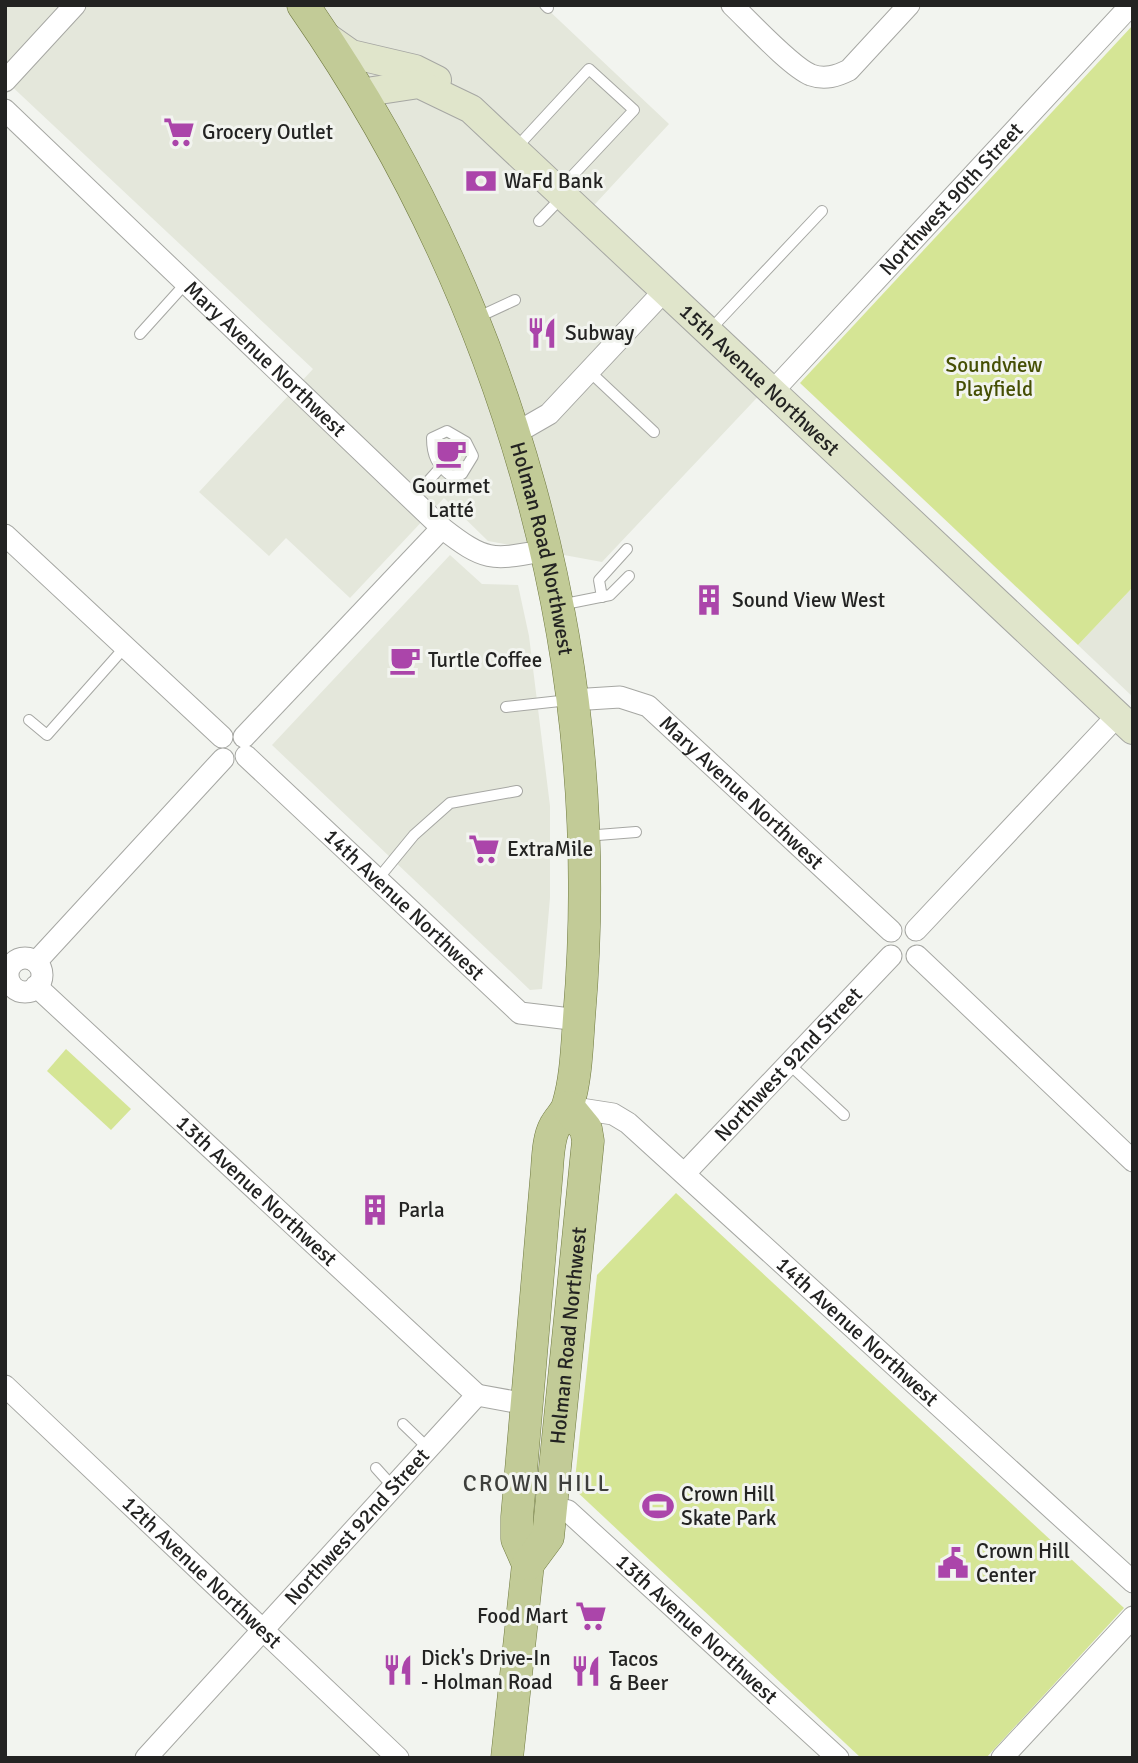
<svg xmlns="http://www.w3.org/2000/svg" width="1138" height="1763" font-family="Signika,sans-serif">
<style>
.built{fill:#e4e7db}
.green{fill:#d5e595}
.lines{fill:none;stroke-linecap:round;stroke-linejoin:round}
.service-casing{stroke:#a6a7a3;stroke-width:12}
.minor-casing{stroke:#a6a7a3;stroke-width:23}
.secondary-casing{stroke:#a6a7a3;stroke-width:30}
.primary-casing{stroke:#707a41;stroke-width:33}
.service{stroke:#fff;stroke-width:10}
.minor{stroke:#fff;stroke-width:21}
.secondary{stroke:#e0e5cb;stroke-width:28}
.primary{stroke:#c2cb97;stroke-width:32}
.labels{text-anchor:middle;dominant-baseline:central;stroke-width:6;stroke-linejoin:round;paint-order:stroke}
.poi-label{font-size:21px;fill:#232322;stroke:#f2f4ef;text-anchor:start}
.street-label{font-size:21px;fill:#232322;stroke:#f2f4ef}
.park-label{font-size:21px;fill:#454f04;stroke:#f2f4ef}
.neighbourhood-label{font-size:23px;letter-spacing:2px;fill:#3e3f3c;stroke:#f2f4ef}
</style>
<rect width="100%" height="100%" fill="#f2f4ef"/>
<!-- built -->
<g class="built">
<polygon points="5,5 543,5 669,124 585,215 768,386 602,562 488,541 444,498 350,598 286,538 269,556 199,492 313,369 5,80"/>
<polygon points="450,555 482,584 518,585 529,636 550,806 550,898 542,989 530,990 272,745"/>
<polygon points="1133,587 1133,697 1078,645"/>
</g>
<!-- green -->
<g class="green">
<polygon points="1133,25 1133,587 1078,645 800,383"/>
<polygon points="66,1049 131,1109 111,1130 47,1071"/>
<polygon points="676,1193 1124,1608 986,1758 861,1758 574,1489 597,1275"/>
</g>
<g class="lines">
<defs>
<g id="service">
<polyline points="545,5 548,8"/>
<polyline points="516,148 589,69 634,110 560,189"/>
<polyline points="539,221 563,196"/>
<polyline points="474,319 515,300"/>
<polyline points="709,331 822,211"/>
<polyline points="140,334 186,283"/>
<polyline points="589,371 654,432"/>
<path d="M447,431L466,442L473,456L462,474L451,476C437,465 432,456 432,438Z"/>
<polyline points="412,499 440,468"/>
<polyline points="602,597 599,580 627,549"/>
<polyline points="560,605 610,595 629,576"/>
<polyline points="506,707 569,700"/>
<polyline points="29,720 47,735 125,647"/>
<polyline points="585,836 636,832"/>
<polyline points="377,880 414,835 450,803 517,791"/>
<polyline points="789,1064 844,1115"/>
<polyline points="403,1424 429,1449"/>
<polyline points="376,1468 394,1488"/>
</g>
<g id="minor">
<path d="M732,5C750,22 791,67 811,75C825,80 837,76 849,70L909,5"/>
<polyline points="5,81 75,5"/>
<path id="s1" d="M5,110L442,528C487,563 492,560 547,550"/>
<path id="s2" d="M773,391L1131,5"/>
<polyline points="516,433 549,414 665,290"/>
<polyline points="5,535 222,737"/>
<path id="s3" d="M572,700L620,697L648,706L891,931"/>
<polyline points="244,737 442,528"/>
<path id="s4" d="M246,756L520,1013L579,1020"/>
<polyline points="916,930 1117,716"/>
<polyline points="917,956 1133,1161"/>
<circle cx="25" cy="975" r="17"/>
<polyline points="36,962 223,759"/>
<path id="s5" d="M36,986L477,1395"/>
<path id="s6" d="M568,1107L613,1114L628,1123L1133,1582"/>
<path id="s7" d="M685,1173L891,956"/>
<path id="s8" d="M5,1386L398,1758"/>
<polyline points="477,1395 526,1404"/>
<path id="s9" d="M552,1507L568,1511L838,1758"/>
<path id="s10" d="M146,1758L477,1395"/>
<polyline points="1002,1758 1133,1617"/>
</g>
<g id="secondary">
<polyline points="324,35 351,54 415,69 437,80"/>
<path id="s11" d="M360,93L419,84L471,109L1133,730"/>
</g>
<g id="primary">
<path id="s12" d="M303,5C509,302 610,657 579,1018C577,1046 576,1079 568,1105C566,1113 559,1118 555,1126C547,1140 548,1164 546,1181L517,1517V1539L528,1564L507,1758"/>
<path id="s13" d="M528,1564L548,1537L588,1141L586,1129L568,1107"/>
</g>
</defs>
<!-- service casing -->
<use href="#service" class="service-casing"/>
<!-- minor casing -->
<use href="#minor" class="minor-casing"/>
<!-- secondary casing -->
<use href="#secondary" class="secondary-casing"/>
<!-- primary casing -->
<use href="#primary" class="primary-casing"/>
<!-- service -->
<use href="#service" class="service"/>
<!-- minor -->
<use href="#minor" class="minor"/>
<!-- secondary -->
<use href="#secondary" class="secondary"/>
<!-- primary -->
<use href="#primary" class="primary"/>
</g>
<!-- icons -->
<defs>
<symbol id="supermarket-bare" viewBox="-9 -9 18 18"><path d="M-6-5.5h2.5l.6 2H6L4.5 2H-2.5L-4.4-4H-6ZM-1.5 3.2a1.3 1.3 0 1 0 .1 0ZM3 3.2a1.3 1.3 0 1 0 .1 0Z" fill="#ab45aa" stroke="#f2f4ef" stroke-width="2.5" paint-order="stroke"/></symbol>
<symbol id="bank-bare" viewBox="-9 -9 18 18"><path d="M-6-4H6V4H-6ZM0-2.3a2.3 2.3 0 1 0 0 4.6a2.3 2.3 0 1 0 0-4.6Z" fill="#ab45aa" stroke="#f2f4ef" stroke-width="2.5" paint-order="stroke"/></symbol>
<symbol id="restaurant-bare" viewBox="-9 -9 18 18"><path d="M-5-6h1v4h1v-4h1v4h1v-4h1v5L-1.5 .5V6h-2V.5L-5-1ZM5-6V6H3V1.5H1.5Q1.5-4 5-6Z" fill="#ab45aa" stroke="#f2f4ef" stroke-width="2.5" paint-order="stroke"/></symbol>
<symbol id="cafe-bare" viewBox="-9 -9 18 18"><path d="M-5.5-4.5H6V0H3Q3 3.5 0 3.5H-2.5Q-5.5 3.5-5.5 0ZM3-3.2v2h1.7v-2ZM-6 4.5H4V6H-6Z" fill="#ab45aa" stroke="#f2f4ef" stroke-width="2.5" paint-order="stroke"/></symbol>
<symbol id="building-bare" viewBox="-9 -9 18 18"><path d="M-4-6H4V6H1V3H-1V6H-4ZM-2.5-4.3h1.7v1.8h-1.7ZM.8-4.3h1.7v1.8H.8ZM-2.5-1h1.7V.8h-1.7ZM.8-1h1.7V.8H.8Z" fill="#ab45aa" stroke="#f2f4ef" stroke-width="2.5" paint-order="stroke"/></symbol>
<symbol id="stadium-bare" viewBox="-9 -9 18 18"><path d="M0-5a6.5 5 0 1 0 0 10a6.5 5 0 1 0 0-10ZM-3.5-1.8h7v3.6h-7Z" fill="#ab45aa" stroke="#f2f4ef" stroke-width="2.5" paint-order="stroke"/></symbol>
<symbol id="civic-bare" viewBox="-9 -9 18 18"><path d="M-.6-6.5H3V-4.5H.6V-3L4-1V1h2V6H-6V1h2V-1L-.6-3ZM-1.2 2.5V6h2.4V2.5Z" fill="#ab45aa" stroke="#f2f4ef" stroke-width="2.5" paint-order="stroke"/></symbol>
</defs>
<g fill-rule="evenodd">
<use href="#supermarket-bare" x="157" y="110" width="44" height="44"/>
<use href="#bank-bare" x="459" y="159" width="44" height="44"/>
<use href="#restaurant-bare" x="520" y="311" width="44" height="44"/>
<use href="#cafe-bare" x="429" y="431" width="44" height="44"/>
<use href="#building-bare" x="687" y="578" width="44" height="44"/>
<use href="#cafe-bare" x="383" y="638" width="44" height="44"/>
<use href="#supermarket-bare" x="462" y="827" width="44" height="44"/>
<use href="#building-bare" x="353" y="1188" width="44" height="44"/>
<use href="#stadium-bare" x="636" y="1484" width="44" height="44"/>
<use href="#civic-bare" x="931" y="1541" width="44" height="44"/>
<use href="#supermarket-bare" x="569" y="1594" width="44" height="44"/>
<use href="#restaurant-bare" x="376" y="1648" width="44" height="44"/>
<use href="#restaurant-bare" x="564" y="1649" width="44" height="44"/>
</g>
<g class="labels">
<!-- poi labels -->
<g class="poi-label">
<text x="202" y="132">Grocery Outlet</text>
<text x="504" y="181">WaFd Bank</text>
<text x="565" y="333">Subway</text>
<text x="451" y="486" text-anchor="middle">Gourmet<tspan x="451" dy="24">Latté</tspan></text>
<text x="732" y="600">Sound View West</text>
<text x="428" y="660">Turtle Coffee</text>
<text x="507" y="849">ExtraMile</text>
<text x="398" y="1210">Parla</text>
<text x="681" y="1494">Crown Hill<tspan x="681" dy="24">Skate Park</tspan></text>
<text x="976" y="1551">Crown Hill<tspan x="976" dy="24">Center</tspan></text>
<text x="568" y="1616" text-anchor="end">Food Mart</text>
<text x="421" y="1658">Dick's Drive-In<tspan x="421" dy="24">- Holman Road</tspan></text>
<text x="609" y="1659">Tacos<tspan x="609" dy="24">&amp; Beer</tspan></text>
</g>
<!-- street labels -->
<g class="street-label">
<text stroke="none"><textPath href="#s2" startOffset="262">Northwest 90th Street</textPath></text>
<text stroke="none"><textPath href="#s1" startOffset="360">Mary Avenue Northwest</textPath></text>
<text stroke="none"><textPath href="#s11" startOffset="513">15th Avenue Northwest</textPath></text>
<text stroke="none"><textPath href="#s12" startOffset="598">Holman Road Northwest</textPath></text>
<text stroke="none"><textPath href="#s3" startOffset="205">Mary Avenue Northwest</textPath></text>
<text stroke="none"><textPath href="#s4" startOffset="217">14th Avenue Northwest</textPath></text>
<text stroke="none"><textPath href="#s7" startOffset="150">Northwest 92nd Street</textPath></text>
<text stroke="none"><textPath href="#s5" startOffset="301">13th Avenue Northwest</textPath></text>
<text stroke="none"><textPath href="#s6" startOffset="373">14th Avenue Northwest</textPath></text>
<text stroke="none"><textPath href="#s13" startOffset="236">Holman Road Northwest</textPath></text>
<text stroke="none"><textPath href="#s10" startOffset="313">Northwest 92nd Street</textPath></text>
<text stroke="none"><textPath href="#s8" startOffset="271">12th Avenue Northwest</textPath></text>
<text stroke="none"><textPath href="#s9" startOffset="191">13th Avenue Northwest</textPath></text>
</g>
<!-- park labels -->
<g class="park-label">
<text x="994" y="365">Soundview<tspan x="994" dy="24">Playfield</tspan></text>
</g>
<!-- neighbourhood labels -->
<g class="neighbourhood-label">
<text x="537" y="1483">CROWN HILL</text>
</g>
</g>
<!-- border -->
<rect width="1138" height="1763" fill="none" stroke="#232322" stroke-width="14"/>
</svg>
